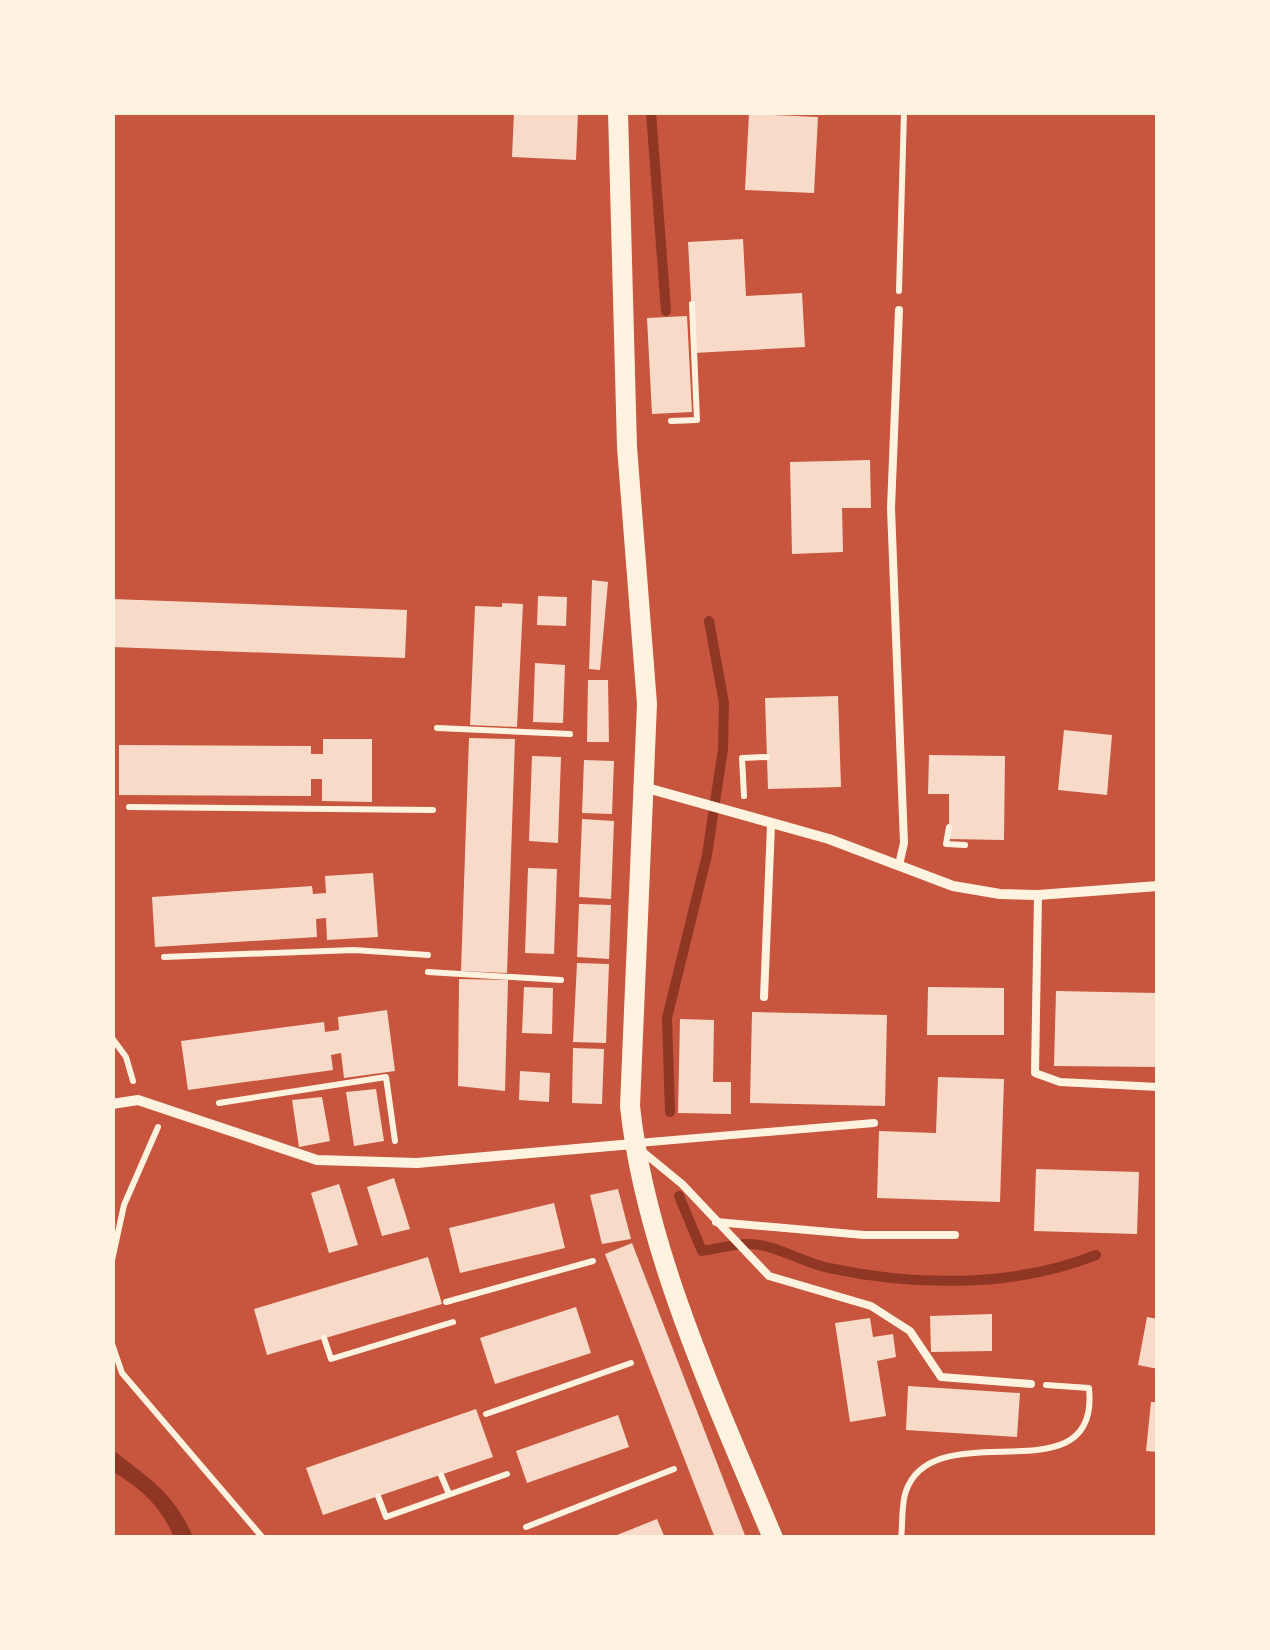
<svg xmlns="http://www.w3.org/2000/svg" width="1270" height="1650" font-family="Roboto,sans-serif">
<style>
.water{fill:#8f3625}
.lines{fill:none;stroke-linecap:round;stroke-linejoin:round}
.stream{stroke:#8f3625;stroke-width:10}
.building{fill:#f7dbc8}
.path{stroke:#fff3e0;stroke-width:6}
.service{stroke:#fff3e0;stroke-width:8}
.minor{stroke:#fff3e0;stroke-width:10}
.secondary{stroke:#fff3e0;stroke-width:20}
</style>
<rect width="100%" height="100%" fill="#c8553d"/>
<!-- water -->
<path class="water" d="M112,1449C149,1479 173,1491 193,1537H174C161,1507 141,1488 113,1472Z"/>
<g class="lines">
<!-- stream -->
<g class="stream">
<polyline points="651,112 666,311"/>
<polyline points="670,1112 667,1018 707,855 723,749 724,703 709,621"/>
<path d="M679,1196L702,1251C717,1249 733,1244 748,1244C773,1243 803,1263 829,1268C914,1286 1014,1288 1096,1255"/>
</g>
</g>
<!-- building -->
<g class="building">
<polygon points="514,112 578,112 576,160 512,157"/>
<polygon points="749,114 818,117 814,193 745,190"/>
<polygon points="743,239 746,296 802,293 805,347 694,353 688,242"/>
<polygon points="687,316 692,412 652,414 647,318"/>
<polygon points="870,460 871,508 842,508 843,552 792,554 790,462"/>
<polygon points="592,580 608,582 600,670 589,669"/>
<polygon points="538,596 567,597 566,626 537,625"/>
<polygon points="112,599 407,610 405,658 112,647"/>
<polygon points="502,603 523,604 517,727 470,725 475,606 502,607"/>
<polygon points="535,663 565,665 563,723 533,722"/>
<polygon points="588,680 608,680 609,742 587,742"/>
<polygon points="838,696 841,787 768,789 765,698"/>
<polygon points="1064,730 1112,735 1107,795 1058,790"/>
<polygon points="469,738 515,739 507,973 461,971"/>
<polygon points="323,739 372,739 372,802 322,801 322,779 311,779 311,796 119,795 119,745 311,746 311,754 323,754"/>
<polygon points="929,755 1005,756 1004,840 949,839 949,794 928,794"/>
<polygon points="532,756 561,757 558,843 529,841"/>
<polygon points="584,760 614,761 612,814 582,813"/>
<polygon points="582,819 614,821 611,899 579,897"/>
<polygon points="528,868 557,869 554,954 525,953"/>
<polygon points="373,873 378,937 327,940 326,918 316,919 317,937 155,947 152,897 312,886 313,894 326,893 325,876"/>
<polygon points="579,904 611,905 609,959 577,957"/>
<polygon points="577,963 609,964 606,1043 573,1042"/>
<polygon points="459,979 508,980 505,1091 458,1086"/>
<polygon points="524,987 553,988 552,1034 522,1033"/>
<polygon points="928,987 1004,988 1004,1035 927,1035"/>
<polygon points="1056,991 1158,993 1158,1067 1054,1066"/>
<polygon points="387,1010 395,1071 344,1078 341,1053 331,1055 333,1070 188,1090 181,1041 324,1022 325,1032 339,1030 338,1017"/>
<polygon points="752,1012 887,1015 885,1106 750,1103"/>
<polygon points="680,1019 714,1020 713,1082 731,1082 731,1114 678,1113"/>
<polygon points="573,1048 604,1049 602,1104 572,1103"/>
<polygon points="520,1071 550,1073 549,1102 519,1100"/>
<polygon points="938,1077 1004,1079 1000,1202 877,1198 879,1131 936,1133"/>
<polygon points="376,1089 384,1141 354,1146 346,1092"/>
<polygon points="322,1097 330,1141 299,1147 292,1100"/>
<polygon points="1036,1169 1139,1172 1137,1234 1034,1231"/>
<polygon points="394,1178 410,1229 382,1236 367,1187"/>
<polygon points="339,1184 358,1245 329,1253 311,1193"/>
<polygon points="618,1189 631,1239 602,1244 590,1195"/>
<polygon points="554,1203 565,1248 460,1273 449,1228"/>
<polygon points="632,1243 746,1538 715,1538 605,1254"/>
<polygon points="428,1257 442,1304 267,1355 254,1309"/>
<polygon points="576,1307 591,1353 495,1384 480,1338"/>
<polygon points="992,1314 992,1351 931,1352 930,1316"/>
<polygon points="1147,1317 1158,1319 1158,1369 1138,1365"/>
<polygon points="870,1318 873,1337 893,1334 896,1357 877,1361 886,1416 850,1422 835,1323"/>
<polygon points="908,1386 1020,1393 1017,1437 906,1430"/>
<polygon points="1151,1402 1158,1402 1158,1452 1146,1451"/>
<polygon points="476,1409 493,1457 323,1515 306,1468"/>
<polygon points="618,1415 629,1447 527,1483 516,1451"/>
<polygon points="657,1519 665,1538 612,1538 612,1537"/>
</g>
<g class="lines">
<!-- path -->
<g class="path">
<polyline points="899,291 904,112"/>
<polyline points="671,421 697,420 692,304"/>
<polyline points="437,728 570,734"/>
<polyline points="744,796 742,758 767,757"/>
<polyline points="129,807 433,810"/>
<polyline points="949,827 946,844 965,845"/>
<polyline points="164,957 354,950 428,955"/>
<polyline points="428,972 561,980"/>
<polyline points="112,1038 126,1057 133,1081"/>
<polyline points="219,1103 386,1077 395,1141"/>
<polyline points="112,1260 124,1205 158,1127"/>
<polyline points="446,1302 593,1261"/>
<polyline points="324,1338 331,1359 453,1322"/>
<polyline points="112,1344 122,1373 263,1538"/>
<polyline points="486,1414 631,1363"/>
<polyline points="441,1475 449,1494"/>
<polyline points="378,1496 386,1517 507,1474"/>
<polyline points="526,1527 674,1469"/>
<path d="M901,1538C903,1524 901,1504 906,1491C935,1410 1101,1501 1089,1388L1046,1385"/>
</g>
<!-- service -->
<g class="service">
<polyline points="899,310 891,508 904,843 899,865"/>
<polyline points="1038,895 1035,1073 1060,1082 1158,1087"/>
<polyline points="764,997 771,825"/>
<polyline points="638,1143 874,1123"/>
<polyline points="643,1152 682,1184 769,1276 871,1306 910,1331 941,1377 1031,1384"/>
<polyline points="716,1222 864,1235 955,1235"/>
</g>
<!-- minor -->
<g class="minor">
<polyline points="647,788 829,839 953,886 1000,894 1038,895 1158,886"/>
<polyline points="112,1104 138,1100 317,1160 417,1163 633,1144"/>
</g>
<!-- secondary -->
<path class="secondary" d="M618,112L627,447L647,704L630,1106C645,1250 717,1404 773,1538"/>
</g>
<!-- border -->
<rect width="1270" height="1650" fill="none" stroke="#fff3e0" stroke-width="230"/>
</svg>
